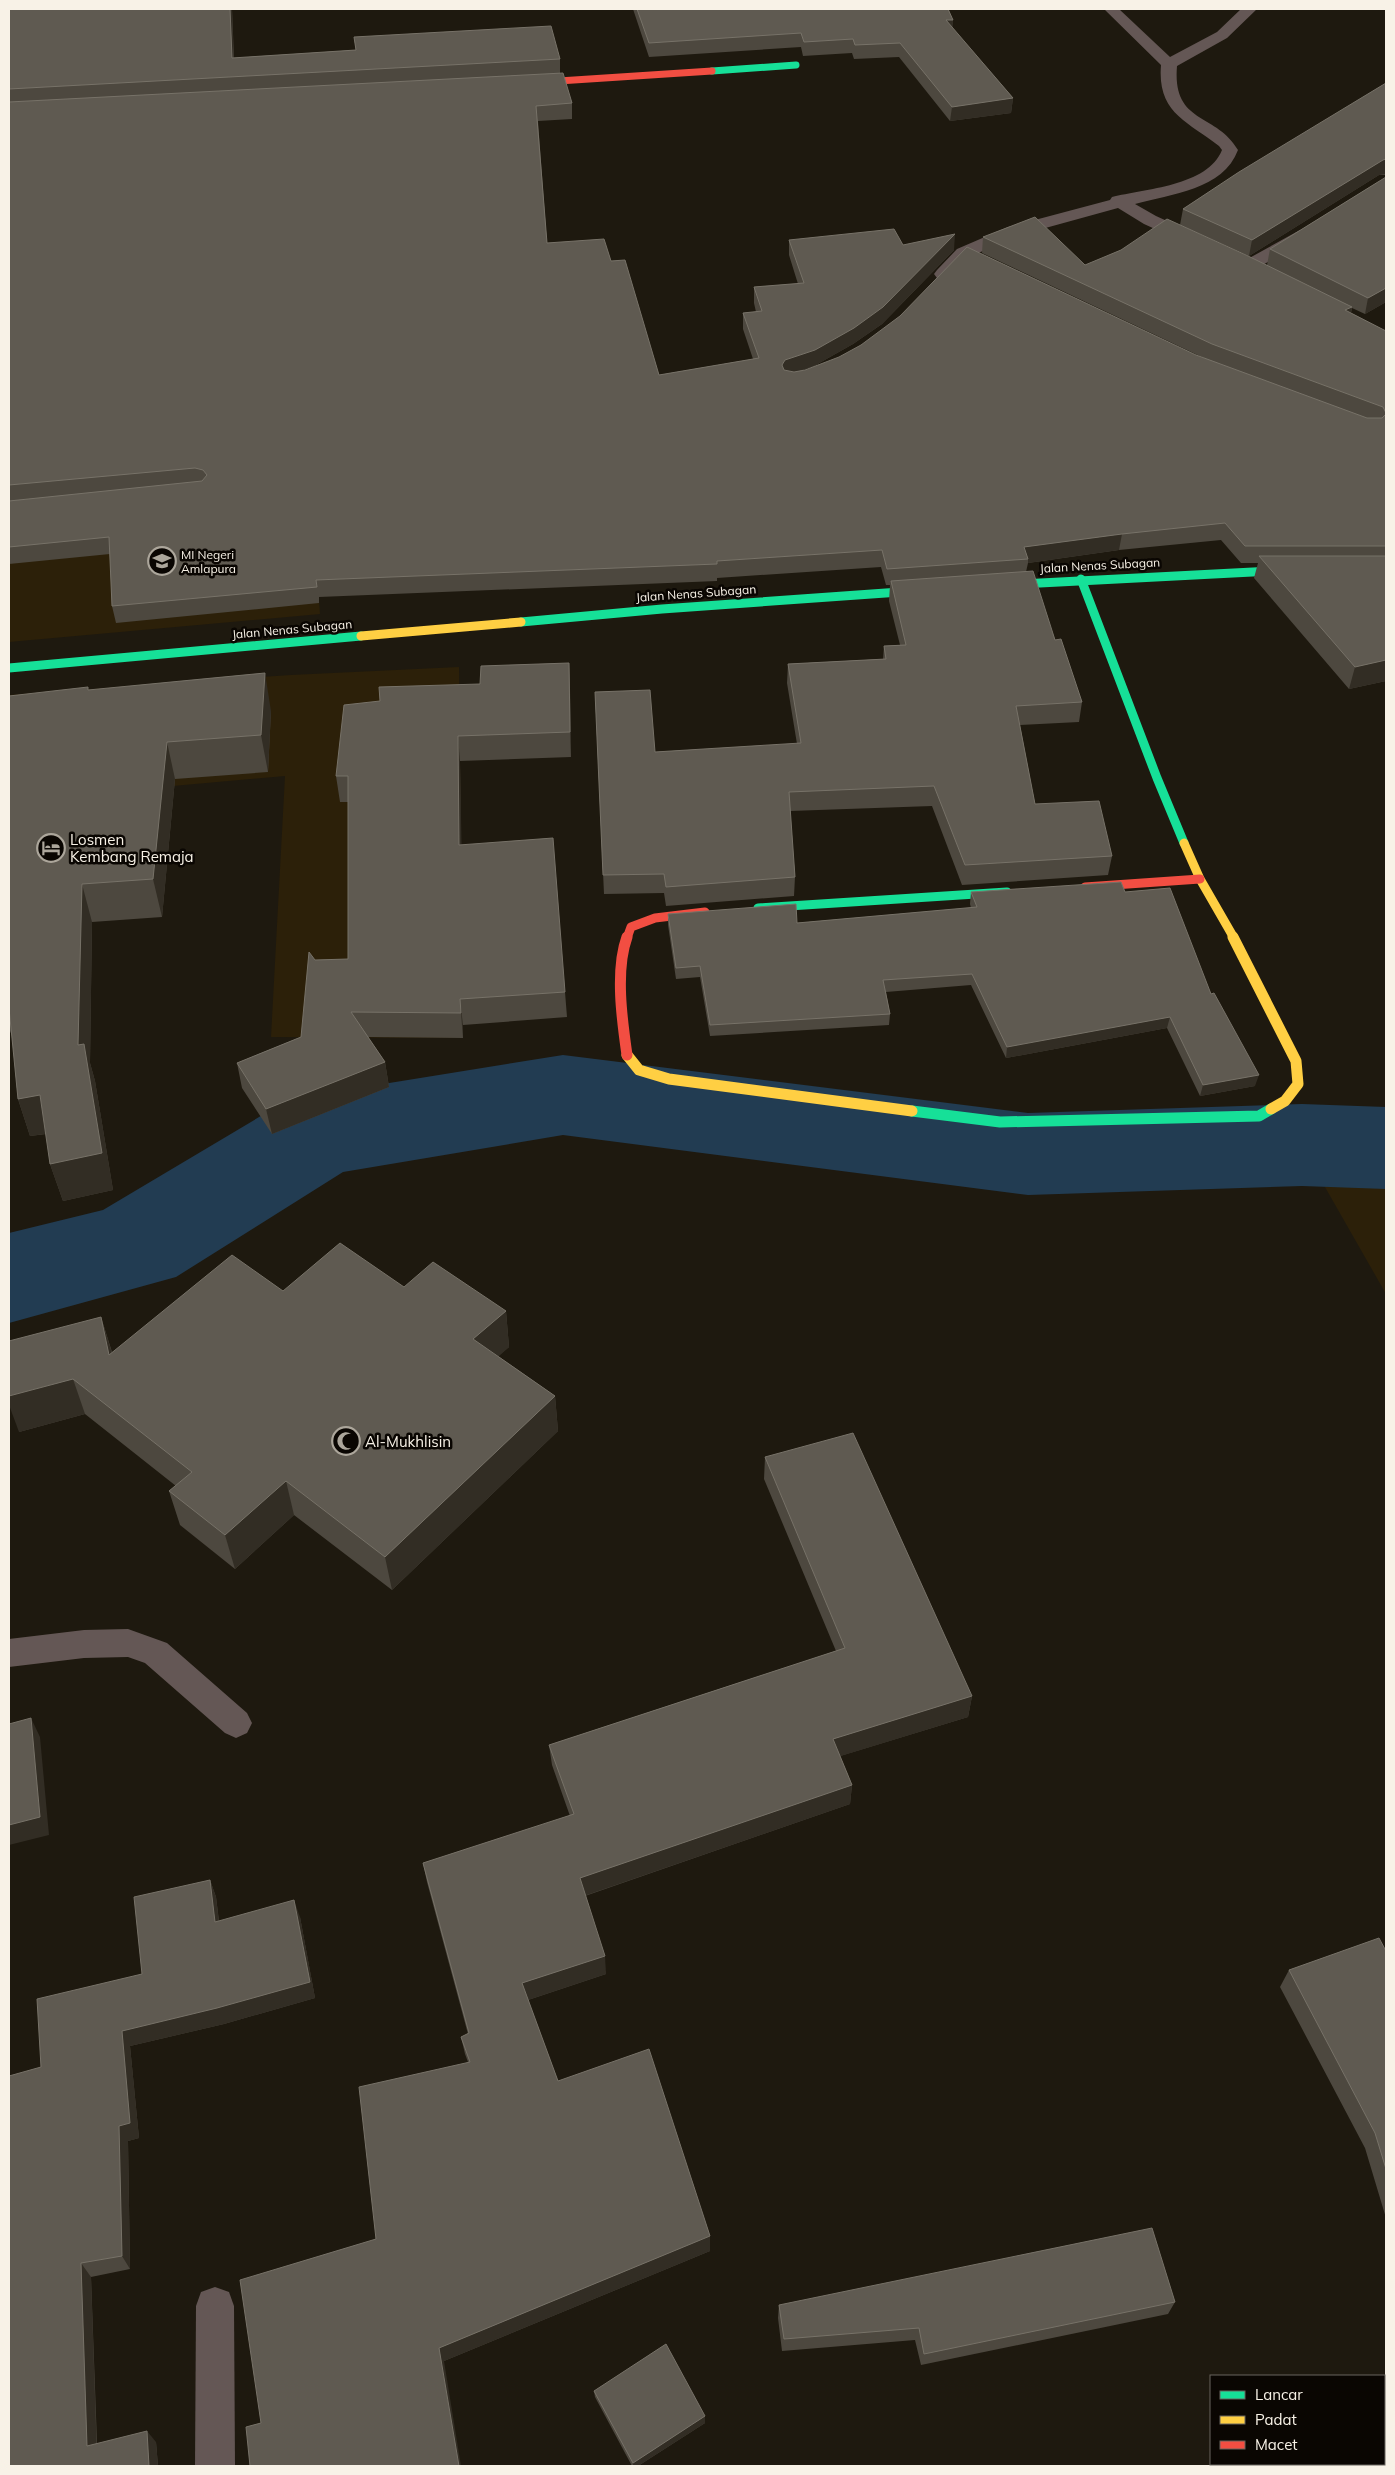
<svg xmlns="http://www.w3.org/2000/svg" width="1395" height="2475" font-family="Mulish,sans-serif">
<style>
.built{fill:#2c2009}
.lines{fill:none;stroke-linecap:round;stroke-linejoin:round}
.river{fill:#223c52;fill-rule:evenodd}
.street{fill:#645755;fill-rule:evenodd}
.fast-far2{stroke:#16e098;stroke-width:7}
.fast-far1{stroke:#16e098;stroke-width:9}
.fast{stroke:#16e098;stroke-width:11}
.slow-far1{stroke:#ffcf43;stroke-width:9}
.slow{stroke:#ffcf43;stroke-width:11}
.jam-far2{stroke:#f24e42;stroke-width:7}
.jam-far1{stroke:#f24e42;stroke-width:9}
.jam{stroke:#f24e42;stroke-width:11}
.wall{fill:#4d483f}
.shaded-wall{fill:#322d24}
.building{fill:#5f5a51;stroke:#777268}
.labels{text-anchor:middle;dominant-baseline:central;stroke-width:5;stroke-linejoin:round;paint-order:stroke}
.far-poi-label{font-size:12px;fill:#f8f2e7;stroke:#0a0602;text-anchor:start}
.far-street-label{font-size:12px;fill:#f8f2e7;stroke:#0a0602}
.poi-label{font-size:15px;fill:#f8f2e7;stroke:#0a0602;text-anchor:start}
</style>
<rect width="100%" height="100%" fill="#1e190f"/>
<!-- built -->
<g class="built">
<polygon points="311,492 320,614 9,642 9,519"/>
<polygon points="459,667 463,1038 271,1037 285,776 95,793 9,936 9,695 291,675"/>
<polygon points="1313,1166 1386,1168 1386,1294"/>
</g>
<g class="lines">
<!-- river -->
<polygon class="river" points="563,1055 1028,1113 1302,1104 1386,1107 1386,1189 1302,1186 1028,1195 563,1135 343,1172 176,1277 9,1323 9,1233 103,1210 276,1107 315,1095"/>
<!-- street -->
<g class="street">
<path d="M1104,9H1119L1170,57L1217,32L1241,9H1257L1227,38L1177,66C1172,125 1216,112 1238,150C1223,190 1171,194 1135,204L1156,216L1200,236L1203,240L1200,244H1188L1144,224L1118,208L1020,235L969,257L949,278H937L934,274L937,270L957,249L1008,227L1110,200L1112,197C1144,189 1208,186 1222,150L1219,146C1187,121 1157,113 1161,65Z"/>
<polygon points="1300,230 1306,231 1309,235 1306,239 1256,269 1244,269 1241,265 1244,261"/>
<polygon points="128,1629 167,1643 247,1713 252,1723 247,1733 236,1738 225,1733 145,1663 128,1657 84,1658 9,1667 9,1639 84,1630"/>
<polygon points="215,2287 229,2292 234,2306 235,2466 195,2466 196,2306 201,2292"/>
</g>
<!-- fast-far2 -->
<polyline class="fast-far2" points="712,71 796,65"/>
<!-- fast-far1 -->
<g class="fast-far1">
<polyline points="1081,579 1157,778 1184,843"/>
<polyline points="1001,585 1292,570"/>
<polyline points="521,622 662,609 928,590"/>
<polyline points="9,668 361,636"/>
<polyline points="758,908 1007,892"/>
</g>
<!-- fast -->
<polyline class="fast" points="912,1111 1000,1122 1259,1116 1271,1109"/>
<!-- slow-far1 -->
<g class="slow-far1">
<polyline points="361,636 521,622"/>
<polyline points="1184,843 1200,879 1234,938"/>
</g>
<!-- slow -->
<g class="slow">
<polyline points="1233,937 1296,1061 1298,1084 1285,1101 1271,1109"/>
<polyline points="627,1055 639,1070 669,1079 912,1111"/>
</g>
<!-- jam-far2 -->
<polyline class="jam-far2" points="528,83 712,71"/>
<!-- jam-far1 -->
<g class="jam-far1">
<polyline points="1085,887 1200,879"/>
<polyline points="627,938 631,927 655,918 705,912"/>
</g>
<!-- jam -->
<path class="jam" d="M627,1055C622,1020 615,970 627,937"/>
</g>
<!-- wall -->
<g class="wall">
<polygon points="9,9 232,9 234,58 356,50 354,37 560,59 560,73 572,103 572,119 538,121 547,243 611,261 659,375 753,359 743,329 743,313 756,312 754,303 754,287 798,284 789,255 789,240 903,245 954,250 882,324 853,344 814,366 799,371 1196,355 1206,359 982,253 983,237 1085,265 1267,265 1270,249 1386,177 1386,302 1365,314 1352,308 1351,313 1386,331 1386,681 1349,689 1254,578 1258,563 1241,563 1221,540 1119,550 1028,563 1026,572 1082,702 1079,722 1020,725 1035,804 1112,856 1108,875 962,885 932,806 790,811 795,877 794,896 666,906 664,893 604,894 595,692 655,752 797,744 787,683 788,664 883,659 884,646 900,645 889,601 890,585 886,585 881,567 717,578 717,581 319,597 319,603 116,623 112,606 110,554 9,564"/>
<polygon points="633,9 948,9 953,20 952,28 1013,98 1011,113 950,121 899,57 854,59 852,53 803,56 801,47 649,57"/>
<polygon points="1386,83 1386,175 1379,175 1249,256 1180,225 1183,209"/>
<polygon points="569,663 570,688 571,757 460,761 461,845 565,992 567,1017 463,1025 463,1038 368,1037 385,1062 389,1087 272,1134 242,1088 237,1063 301,1037 315,960 348,959 348,802 340,802 336,776 380,701 480,684"/>
<polygon points="89,690 271,711 268,772 175,779 162,917 92,922 90,1063 95,1081 113,1190 63,1201 50,1164 46,1134 30,1136 18,1099 12,1036 10,1031 9,1032 9,696"/>
<polygon points="971,892 1125,892 1211,994 1255,1086 1200,1096 1167,1028 1006,1058 971,985 886,992 890,1014 889,1025 710,1036 700,977 676,979 668,925 668,914 797,923 971,908 970,904"/>
<polygon points="404,1287 506,1311 509,1347 498,1356 555,1396 558,1431 392,1590 294,1515 235,1569 180,1525 169,1491 176,1486 85,1414 19,1432 101,1317 112,1352 283,1291"/>
<polygon points="765,1457 972,1696 968,1717 840,1756 852,1785 850,1804 585,1896 606,1974 528,2000 558,2081 710,2251 444,2361 261,2423 376,2239 468,2062 465,2054 461,2037 468,2034 427,1882 423,1863 570,1816 552,1765 549,1745 836,1651 764,1479"/>
<polygon points="210,1880 216,1897 219,1921 300,1917 315,1998 224,2024 130,2046 139,2138 128,2141 130,2269 91,2277 97,2443 156,2442 158,2466 9,2466 41,2067 142,1974"/>
<polygon points="1386,1951 1386,2218 1365,2148 1280,1987 1289,1970"/>
<polygon points="1175,2302 1168,2314 921,2365 915,2340 782,2351 778,2318 779,2305"/>
<polygon points="594,2391 705,2416 705,2423 638,2466 632,2466 595,2397"/>
</g>
<!-- shaded-wall -->
<g class="shaded-wall">
<polygon points="230,9 232,9 234,73 232,58"/>
<polygon points="946,20 953,20 952,33"/>
<polygon points="1013,98 1011,113 950,121 952,107"/>
<polygon points="1386,159 1386,174 1379,175 1249,256 1252,240 1383,160"/>
<polygon points="955,234 954,250 882,324 853,344 814,366 784,376 782,365 785,360"/>
<polygon points="1386,288 1386,302 1365,314 1368,298"/>
<polygon points="1352,307 1349,323 1345,310"/>
<polygon points="1122,534 1119,550 1028,563 1028,559 1024,547"/>
<polygon points="1386,660 1386,681 1349,689 1355,667"/>
<polygon points="569,663 570,688 571,757 570,732"/>
<polygon points="265,673 271,711 268,772 261,735"/>
<polygon points="458,736 460,761 462,870 459,845"/>
<polygon points="167,742 175,779 162,917 153,879"/>
<polygon points="82,884 92,922 90,1063 95,1081 113,1190 63,1201 50,1164 78,1045"/>
<polygon points="460,999 463,1025 463,1038 461,1013"/>
<polygon points="1170,1017 1167,1028 1006,1058 1007,1047"/>
<polygon points="385,1062 389,1087 272,1134 266,1109"/>
<polygon points="1259,1075 1255,1086 1200,1096 1203,1085"/>
<polygon points="40,1095 52,1133 30,1136 18,1099"/>
<polygon points="506,1311 509,1347 478,1375 473,1339"/>
<polygon points="101,1317 112,1353 109,1355"/>
<polygon points="73,1379 85,1414 19,1432 9,1405 9,1396"/>
<polygon points="555,1396 558,1431 392,1590 385,1557"/>
<polygon points="286,1481 294,1515 235,1569 225,1535"/>
<polygon points="972,1696 968,1717 831,1759 833,1739"/>
<polygon points="31,1718 40,1737 49,1835 9,1845 9,1825"/>
<polygon points="852,1785 850,1804 581,1897 580,1878"/>
<polygon points="210,1880 216,1897 221,1939 215,1922"/>
<polygon points="294,1900 300,1917 315,1998 224,2024 130,2046 139,2138 128,2141 130,2269 122,2256 119,2126 122,2031"/>
<polygon points="605,1956 606,1974 525,2001 522,1983"/>
<polygon points="710,2236 710,2251 444,2361 461,2466 459,2466 439,2348"/>
<polygon points="81,2263 91,2277 97,2457 87,2446"/>
<polygon points="705,2416 705,2423 638,2466 633,2466 633,2463"/>
<polygon points="147,2431 156,2442 158,2466 149,2466"/>
</g>
<!-- building -->
<g class="building">
<polygon points="9,9 230,9 232,58 356,50 354,37 551,26 560,59 9,89"/>
<polygon points="637,9 948,9 953,20 946,20 1013,98 952,107 900,43 855,45 853,39 804,42 801,33 649,43"/>
<polygon points="563,73 572,103 536,106 547,243 604,239 611,261 625,260 659,375 759,358 743,313 762,311 754,287 804,283 789,240 894,229 903,245 955,234 883,307 854,328 815,350 785,360 782,365 784,370 794,372 805,370 839,357 861,345 900,316 967,247 1196,355 1367,418 1382,418 1386,414 1386,546 1245,546 1225,523 1122,534 1024,547 1028,559 887,569 882,550 717,561 717,564 316,580 317,587 112,606 109,537 9,547 9,501 202,481 207,475 203,470 195,468 9,485 9,102"/>
<polygon points="1386,83 1386,159 1383,160 1252,240 1183,209 1239,172"/>
<polygon points="1386,177 1386,288 1368,298 1270,249"/>
<polygon points="1035,217 1085,265 1121,250 1167,219 1246,255 1352,307 1345,310 1386,331 1386,413 1383,407 1212,344 983,237"/>
<polygon points="1259,556 1386,556 1386,660 1355,667"/>
<polygon points="1033,571 1055,640 1061,639 1082,702 1016,706 1035,804 1099,801 1112,856 965,865 934,786 789,792 795,877 666,887 664,874 603,875 595,692 650,690 655,752 801,743 788,664 886,659 884,646 906,645 891,581"/>
<polygon points="569,663 570,732 458,736 459,845 553,838 565,992 460,999 461,1013 351,1012 385,1062 266,1109 237,1063 301,1037 309,952 315,960 348,959 348,776 336,776 344,705 380,701 379,687 480,684 481,666"/>
<polygon points="265,673 261,735 167,742 153,879 82,884 78,1045 84,1044 102,1153 50,1164 40,1095 18,1099 9,1008 9,696 88,687 88,690"/>
<polygon points="1121,882 1125,892 1170,888 1211,994 1214,993 1259,1075 1203,1085 1170,1017 1007,1047 972,974 883,980 890,1014 710,1025 700,966 676,968 668,914 796,904 797,923 977,907 971,892"/>
<polygon points="340,1243 404,1287 433,1262 506,1311 473,1339 555,1396 385,1557 286,1481 225,1535 169,1491 192,1472 73,1379 9,1396 9,1341 101,1317 109,1355 232,1255 283,1291"/>
<polygon points="853,1433 972,1696 833,1739 852,1785 580,1878 605,1956 522,1983 558,2081 649,2049 710,2236 439,2348 459,2466 250,2466 246,2427 261,2423 240,2280 376,2239 359,2087 470,2062 461,2037 469,2033 423,1863 574,1814 549,1745 845,1648 765,1457"/>
<polygon points="31,1718 40,1817 9,1825 9,1724"/>
<polygon points="210,1880 215,1922 294,1900 310,1982 217,2008 122,2031 130,2123 119,2126 122,2256 81,2263 87,2446 147,2431 149,2466 9,2466 9,2076 41,2067 37,1999 142,1974 134,1897"/>
<polygon points="1379,1938 1386,1951 1386,2169 1375,2133 1289,1970"/>
<polygon points="1152,2228 1175,2302 924,2354 919,2328 784,2339 779,2305"/>
<polygon points="666,2344 705,2416 633,2463 594,2391"/>
<polygon points="1258,2464 1265,2464 1267,2466 1254,2466"/>
</g>
<!-- icons -->
<defs>
<symbol id="school-ring" viewBox="-11 -11 22 22"><circle r="9.5" fill="#0a0602" stroke="#aca69b" stroke-width="1.5"/><path d="M0-5L7-2L0 1L-7-2ZM-4 1L0 2.5L4 1V4Q0 6-4 4Z" fill="#aca69b"/></symbol>
<symbol id="hotel-ring" viewBox="-11 -11 22 22"><circle r="9.5" fill="#0a0602" stroke="#aca69b" stroke-width="1.5"/><path d="M-6-4.5h1.5V1H6V5H4.5V3h-9V5H-6ZM-4 0a1.8 1.8 0 1 1 3.6 0ZM.5 0V-2.5h3Q6-2.5 6 0Z" fill="#aca69b"/></symbol>
<symbol id="mosque-ring" viewBox="-11 -11 22 22"><circle r="9.5" fill="#0a0602" stroke="#aca69b" stroke-width="1.5"/><path d="M3.5-4.9A6 6 0 1 0 3.5 4.9A5 5 0 1 1 3.5-4.9Z" fill="#aca69b"/></symbol>
</defs>
<g fill-rule="evenodd">
<use href="#school-ring" x="146" y="545" width="32" height="32"/>
<use href="#hotel-ring" x="35" y="832" width="32" height="32"/>
<use href="#mosque-ring" x="330" y="1425" width="32" height="32"/>
</g>
<g class="labels">
<!-- far-poi labels -->
<g class="far-poi-label">
<text x="181" y="554">MI Negeri<tspan x="181" dy="14">Amlapura</tspan></text>
</g>
<!-- far-street labels -->
<g class="far-street-label">
<text transform="translate(1100 565) rotate(-3)">Jalan Nenas Subagan</text>
<text transform="translate(696 593) rotate(-4)">Jalan Nenas Subagan</text>
<text transform="translate(292 629) rotate(-5)">Jalan Nenas Subagan</text>
</g>
<!-- poi labels -->
<g class="poi-label">
<text x="70" y="839">Losmen<tspan x="70" dy="17">Kembang Remaja</tspan></text>
<text x="365" y="1441">Al-Mukhlisin</text>
</g>
</g>
<!-- border -->
<rect width="1395" height="2475" fill="none" stroke="#f8f2e7" stroke-width="20"/>
<!-- legend -->
<rect x="1210" y="2375" width="175" height="90" fill="#0a0602" stroke="#69645e"/>
<rect x="1220" y="2391" width="25" height="8" fill="#16e098" stroke="#69645e"/>
<text x="1255" y="2400" font-size="15" fill="#f8f2e7">Lancar</text>
<rect x="1220" y="2416" width="25" height="8" fill="#ffcf43" stroke="#69645e"/>
<text x="1255" y="2425" font-size="15" fill="#f8f2e7">Padat</text>
<rect x="1220" y="2441" width="25" height="8" fill="#f24e42" stroke="#69645e"/>
<text x="1255" y="2450" font-size="15" fill="#f8f2e7">Macet</text>
</svg>
